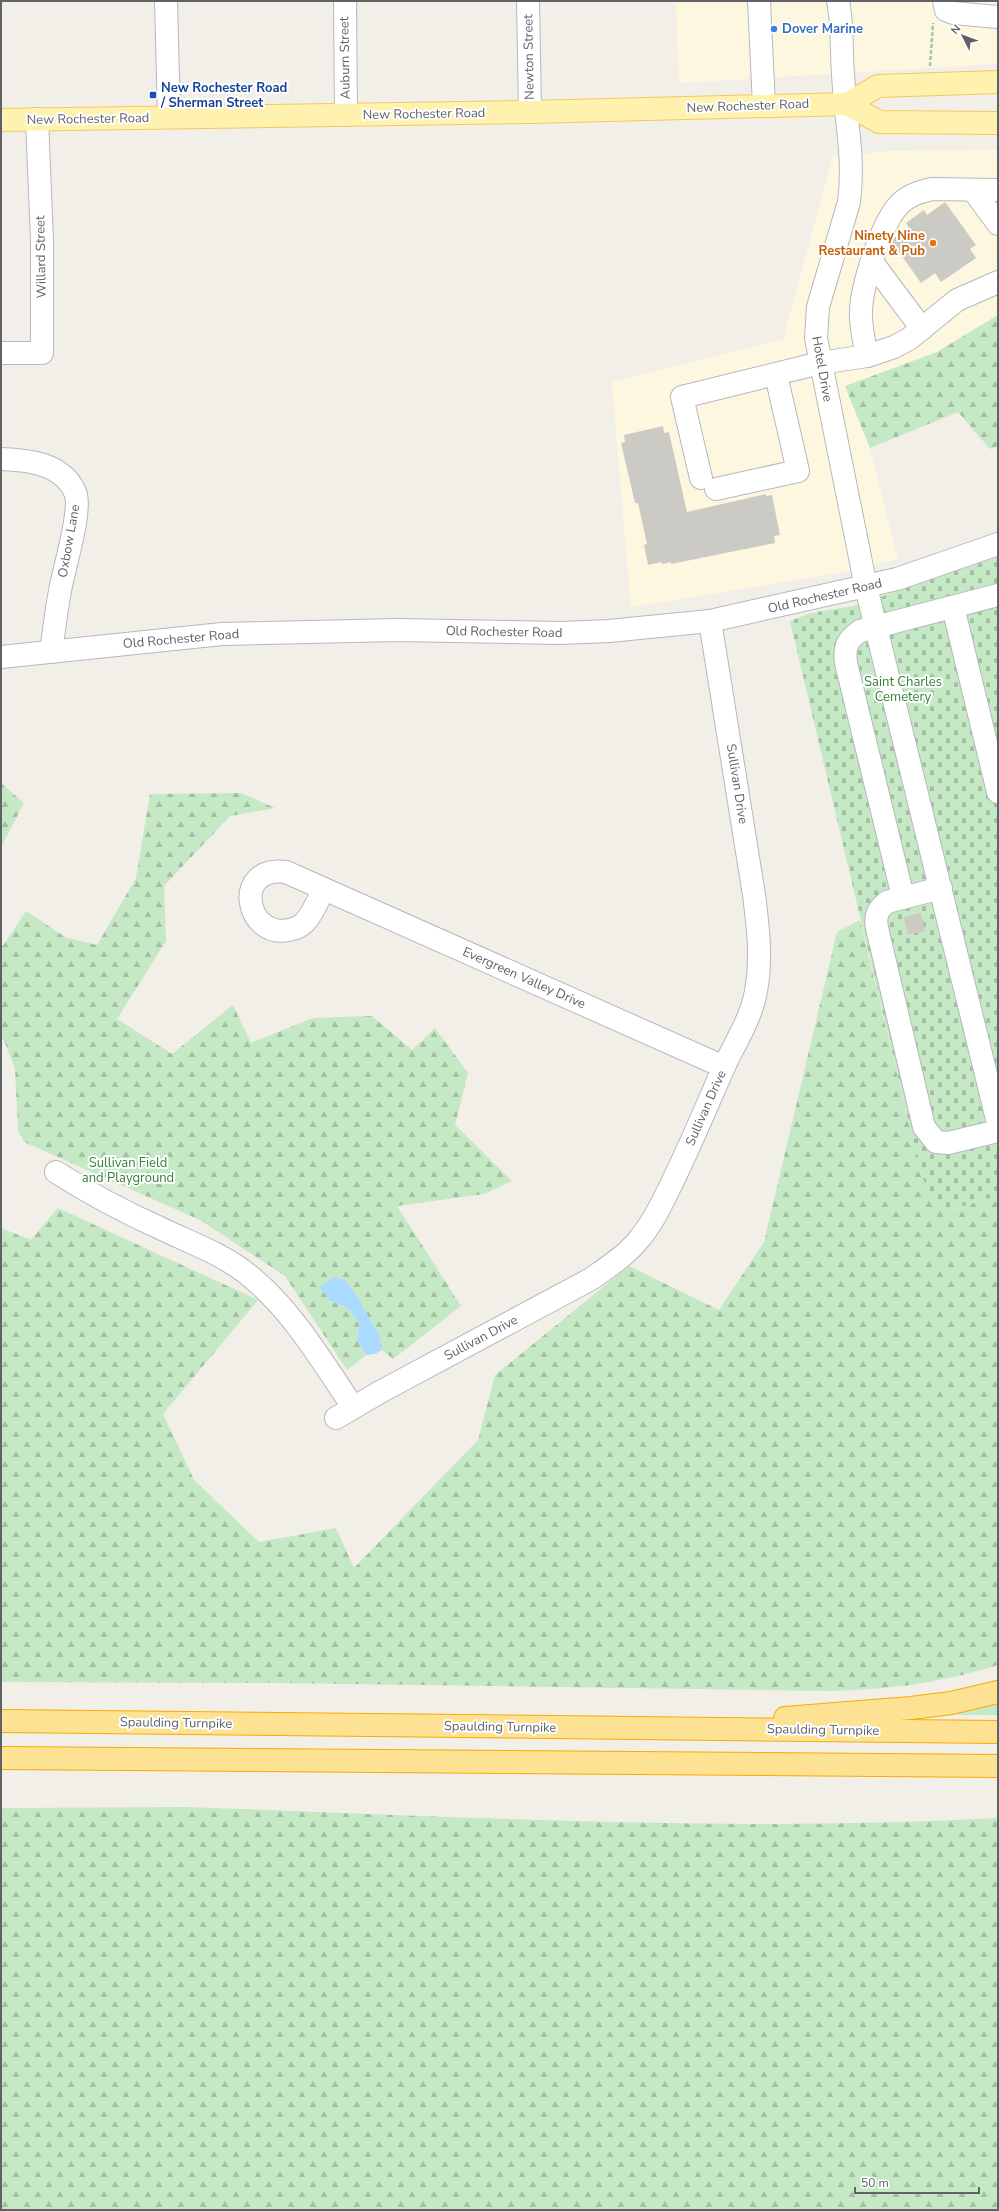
<svg xmlns="http://www.w3.org/2000/svg" width="999" height="2211" font-family="'Nunito Sans',sans-serif">
<style>
.commercial{fill:#fef7e0}
.green{fill:#c5e8c5}
.forest{fill:url(#forest-firs)}
.cemetery{fill:url(#cemetery-stones)}
.water{fill:#aadaff}
.building{fill:#cccac5}
.lines{fill:none;stroke-linecap:round;stroke-linejoin:round}
.minor-casing{stroke:#b5b8bc;stroke-width:24}
.major-casing{stroke:#f2c960;stroke-width:24}
.highway-casing{stroke:#f9ab00;stroke-width:24}
.path{stroke:#9cc7a9;stroke-width:2.5;stroke-dasharray:4 2;stroke-linecap:butt}
.minor{stroke:#fff;stroke-width:22}
.major{stroke:#fff2af;stroke-width:22}
.highway{stroke:#fde293;stroke-width:22}
.shop-dot{fill:#3f7fe0;stroke:#fff;stroke-width:1.5}
.transit-dot{fill:#1a4fb4;stroke:#fff;stroke-width:1.5}
.food-dot{fill:#e8710a;stroke:#fff;stroke-width:1.5}
.labels{text-anchor:middle;dominant-baseline:central;stroke-width:4;stroke-linejoin:round;paint-order:stroke}
.shop-label{font-size:13px;font-weight:bold;fill:#366cbe;stroke:#fff;text-anchor:start}
.street-label{font-size:13px;fill:#5f6368;stroke:#fff}
.transit-label{font-size:13px;font-weight:bold;fill:#164399;stroke:#fff;text-anchor:start}
.food-label{font-size:13px;font-weight:bold;fill:#c56008;stroke:#fff;text-anchor:end}
.park-label{font-size:13px;fill:#348238;stroke:#fff}
</style>
<defs>
<pattern id="forest-firs" width="22" height="20" patternUnits="userSpaceOnUse"><rect width="22" height="20" fill="#c5e8c5"/><path d="M5 1l3.5 6h-7zM16 11l3.5 6h-7z" fill="#a3c0a4"/></pattern>
<pattern id="cemetery-stones" width="16" height="16" patternUnits="userSpaceOnUse"><rect width="16" height="16" fill="#c5e8c5"/><path d="M2 7V4a2 2 0 0 1 4 0v3zM10 15v-3a2 2 0 0 1 4 0v3z" fill="#a3c0a4"/></pattern>
</defs>
<rect width="100%" height="100%" fill="#f1efe8"/>
<!-- commercial -->
<g class="commercial">
<polygon points="676,1 998,1 998,64 679,83"/>
<polygon points="998,150 998,315 937,352 845,387 870,448 898,559 839,573 631,607 612,382 783,339 833,156 891,151"/>
</g>
<!-- green -->
<polygon class="green" points="998,1699 998,1715 958,1715 958,1709"/>
<!-- forest -->
<g class="forest">
<polygon points="998,315 998,446 990,449 958,412 870,448 845,386 937,352"/>
<polygon points="1,783 24,803 1,847"/>
<polygon points="241,793 275,808 230,816 164,886 166,941 117,1019 172,1054 233,1005 251,1043 313,1018 372,1016 412,1050 435,1028 468,1073 455,1125 512,1181 484,1194 397,1206 461,1306 393,1359 382,1350 379,1335 355,1293 330,1301 348,1308 360,1324 357,1339 366,1355 347,1370 285,1276 200,1220 24,1142 18,1130 15,1069 4,1040 1,1039 1,944 3,946 26,911 65,937 97,945 136,878 150,794"/>
<path d="M860,920L921,1174L945,1212L998,1195V1665C942,1683 886,1690 828,1691L283,1683L1,1682V1228L31,1240L58,1208L258,1300L163,1414L194,1480L259,1542L336,1528L354,1568L478,1440L495,1375L629,1266L719,1310L764,1242L837,932Z"/>
<path d="M186,1807C456,1816 728,1833 998,1818V2210H1V1808Z"/>
</g>
<!-- cemetery -->
<polygon class="cemetery" points="998,557 998,1195 945,1212 937,1209 921,1174 790,621 811,613 853,606"/>
<!-- water -->
<polygon class="water" points="334,1277 345,1280 355,1293 379,1335 382,1350 375,1354 366,1355 357,1339 360,1324 348,1308 330,1301 320,1287"/>
<!-- building -->
<g class="building">
<polygon points="945,202 976,245 970,249 976,258 941,282 935,273 921,283 892,242 894,238 909,228 906,223 924,210 927,215"/>
<polygon points="663,426 664,433 669,432 687,512 766,494 766,496 772,495 780,535 774,536 775,543 671,564 671,562 662,564 662,562 648,565 644,545 647,544 638,503 635,503 621,443 625,442 624,435"/>
<polygon points="921,913 925,931 908,935 904,917"/>
</g>
<g class="lines">
<defs>
<g id="minor">
<polyline points="166,1 169,117"/>
<polyline points="345,1 346,115"/>
<polyline points="528,1 530,112"/>
<polyline points="759,1 764,106"/>
<path d="M838,1C843,25 841,50 843,74C845,119 855,156 849,202L818,307L816,338L866,587L998,1123"/>
<polyline points="944,1 946,10 953,13 998,17"/>
<polyline points="973,190 998,224"/>
<polyline points="872,262 922,329"/>
<polyline points="1,353 42,353 42,241 37,119"/>
<path d="M867,356C864,341 860,325 861,310C862,285 882,222 899,205C908,195 920,192 932,189L998,190"/>
<path d="M1,459C28,460 62,463 75,492C83,509 63,571 60,591C56,611 54,632 51,652"/>
<polyline points="701,478 682,397 820,363 867,356 894,347 909,339 957,300 998,282"/>
<polyline points="716,489 798,471 776,375"/>
<polyline points="953,607 998,792"/>
<polyline points="1,657 222,634 397,630 560,633 609,631 710,621 897,579 998,544"/>
<path d="M941,888L887,902C877,910 875,916 877,928L924,1127L936,1142L948,1143L998,1131"/>
<path d="M323,890C318,901 313,913 305,922C301,926 295,929 289,930C245,939 232,865 286,872L724,1067"/>
<path d="M903,897L846,663C844,647 847,640 860,631L998,595"/>
<path d="M56,1172C89,1193 124,1212 160,1228C188,1242 221,1253 246,1273C291,1308 321,1360 353,1407"/>
<path d="M336,1418L380,1392L591,1279C608,1267 628,1254 640,1238C652,1224 660,1207 668,1191C688,1151 705,1110 723,1069C734,1044 751,1020 756,991C762,959 758,926 754,895L710,621"/>
</g>
<g id="major">
<polyline points="847,104 879,122 998,123"/>
<polyline points="1,120 530,112 847,104 878,86 998,82"/>
</g>
<g id="highway">
<polyline points="785,1718 911,1708 951,1703 998,1692"/>
<polyline points="1,1721 998,1732"/>
<polyline points="1,1758 998,1766"/>
</g>
</defs>
<!-- minor casing -->
<use href="#minor" class="minor-casing"/>
<!-- major casing -->
<use href="#major" class="major-casing"/>
<!-- highway casing -->
<use href="#highway" class="highway-casing"/>
<!-- path -->
<polyline class="path" points="930,66 933,23"/>
<!-- minor -->
<use href="#minor" class="minor"/>
<!-- major -->
<use href="#major" class="major"/>
<!-- highway -->
<use href="#highway" class="highway"/>
</g>
<!-- markers -->
<circle class="shop-dot" cx="774" cy="29" r="4"/>
<rect class="transit-dot" x="149" y="91" width="8" height="8" rx="2"/>
<circle class="food-dot" cx="933" cy="243" r="4"/>
<g class="labels">
<!-- shop labels -->
<g class="shop-label">
<text x="782" y="29">Dover Marine</text>
</g>
<!-- street labels -->
<g class="street-label">
<text transform="translate(529 57) rotate(-91)">Newton Street</text>
<text transform="translate(345 58) rotate(-91)">Auburn Street</text>
<text transform="translate(748 106) rotate(-2)">New Rochester Road</text>
<text transform="translate(424 114) rotate(-1)">New Rochester Road</text>
<text transform="translate(88 119) rotate(-1)">New Rochester Road</text>
<text transform="translate(41 257) rotate(-91)">Willard Street</text>
<text transform="translate(822 369) rotate(80)">Hotel Drive</text>
<text transform="translate(69 541) rotate(-80)">Oxbow Lane</text>
<text transform="translate(825 596) rotate(-13)">Old Rochester Road</text>
<text transform="translate(504 632) rotate(1)">Old Rochester Road</text>
<text transform="translate(181 639) rotate(-5)">Old Rochester Road</text>
<text transform="translate(737 784) rotate(81)">Sullivan Drive</text>
<text transform="translate(524 978) rotate(24)">Evergreen Valley Drive</text>
<text transform="translate(706 1108) rotate(-66)">Sullivan Drive</text>
<text transform="translate(481 1338) rotate(-28)">Sullivan Drive</text>
<text transform="translate(176 1723) rotate(1)">Spaulding Turnpike</text>
<text transform="translate(500 1727) rotate(1)">Spaulding Turnpike</text>
<text transform="translate(823 1730) rotate(1)">Spaulding Turnpike</text>
</g>
<!-- transit labels -->
<g class="transit-label">
<text x="161" y="88">New Rochester Road<tspan x="161" dy="15">/ Sherman Street</tspan></text>
</g>
<!-- food labels -->
<g class="food-label">
<text x="925" y="236">Ninety Nine<tspan x="925" dy="15">Restaurant &amp; Pub</tspan></text>
</g>
<!-- park labels -->
<g class="park-label">
<text x="903" y="682">Saint Charles<tspan x="903" dy="15">Cemetery</tspan></text>
<text x="128" y="1163">Sullivan Field<tspan x="128" dy="15">and Playground</tspan></text>
</g>
</g>
<!-- border -->
<rect width="999" height="2211" fill="none" stroke="#5f6368" stroke-width="4"/>
<!-- north arrow -->
<g transform="translate(963 36) rotate(312)" stroke="#ffffff" stroke-width="3" paint-order="stroke">
<path d="M0-3L7 15L0 10L-7 15Z" fill="#5f6368"/>
<text y="-6" font-size="11" font-weight="bold" text-anchor="middle" fill="#5f6368">N</text>
</g>
<!-- scale -->
<path d="M855 2187v6h124v-6" fill="none" stroke="#5f6368" stroke-width="2"/>
<text x="861" y="2187" font-size="12" fill="#5f6368" stroke="#ffffff" stroke-width="3" paint-order="stroke">50 m</text>
</svg>
